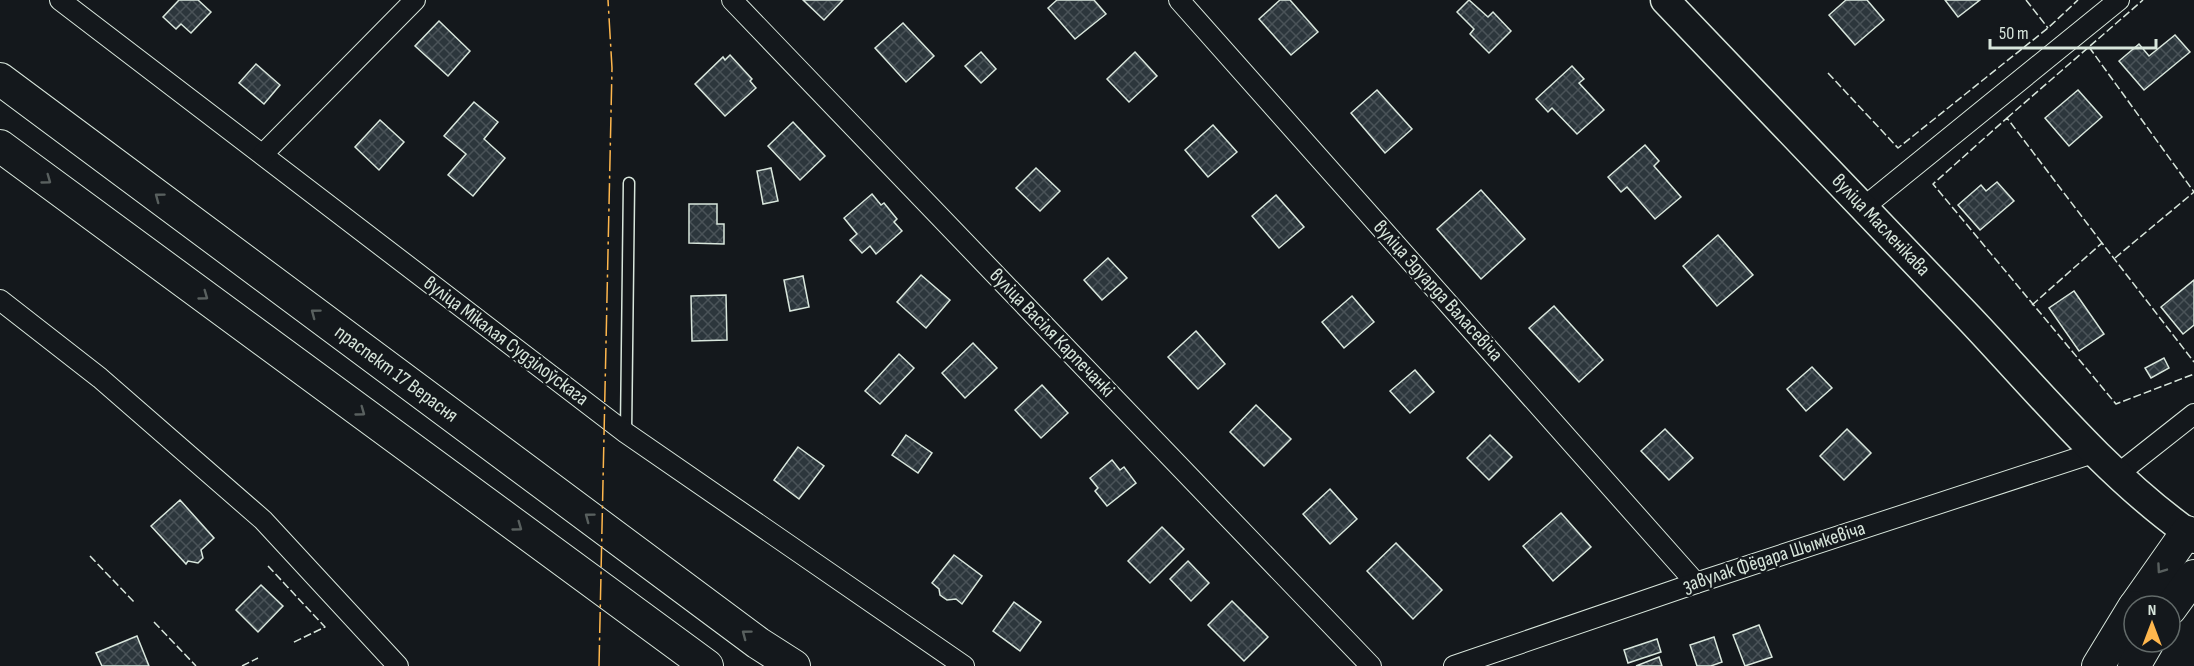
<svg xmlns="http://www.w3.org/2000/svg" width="2194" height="666" font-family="'Sofia Sans Condensed',sans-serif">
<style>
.building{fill:url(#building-cross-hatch);stroke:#d8e6dc;stroke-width:1.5}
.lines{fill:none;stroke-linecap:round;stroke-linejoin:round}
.lane-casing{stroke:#d8e6dc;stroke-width:13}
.street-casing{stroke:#d8e6dc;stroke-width:22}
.secondary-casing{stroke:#d8e6dc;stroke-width:31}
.primary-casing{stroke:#d8e6dc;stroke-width:34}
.lane{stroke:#14181c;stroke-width:10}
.street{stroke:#14181c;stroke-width:20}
.secondary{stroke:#14181c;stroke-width:28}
.primary{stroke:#14181c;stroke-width:32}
.fence{stroke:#d8e6dc;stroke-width:1.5;stroke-dasharray:8 3;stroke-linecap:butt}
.power{stroke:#ffb74d;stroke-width:1.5;stroke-dasharray:21 4.5 3 4.5;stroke-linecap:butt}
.oneway{stroke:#59605f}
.labels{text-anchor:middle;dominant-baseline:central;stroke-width:4.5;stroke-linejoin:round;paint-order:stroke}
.street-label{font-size:20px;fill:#d8e6dc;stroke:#14181c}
</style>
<defs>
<pattern id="building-cross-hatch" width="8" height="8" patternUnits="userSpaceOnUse" patternTransform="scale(1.5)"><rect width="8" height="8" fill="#2c363c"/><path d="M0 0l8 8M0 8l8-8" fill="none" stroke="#4a5358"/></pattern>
</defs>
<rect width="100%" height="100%" fill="#14181c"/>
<!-- building -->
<g class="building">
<polygon points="179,0 198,0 211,12 191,33 181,24 176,29 163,17"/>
<polygon points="803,0 843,0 824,20"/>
<polygon points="1057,0 1094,0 1106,14 1075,39 1048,8"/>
<polygon points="1280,0 1290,0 1318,32 1291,55 1259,19"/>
<polygon points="1469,0 1488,17 1493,12 1511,31 1489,53 1470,34 1474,29 1457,12"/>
<polygon points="1846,0 1867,0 1884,20 1855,45 1829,15"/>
<polygon points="1945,0 1980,0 1958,17"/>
<polygon points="439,21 470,51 448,76 415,46"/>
<polygon points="903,23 934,56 906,82 875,48"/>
<polygon points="2175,35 2190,52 2144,90 2119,61 2139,44 2149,56"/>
<polygon points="981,52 996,69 981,83 965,66"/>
<polygon points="1135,52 1157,76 1129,102 1107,79"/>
<polygon points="730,55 752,79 750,81 756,88 725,116 695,84 723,57 725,60"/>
<polygon points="256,64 280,85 264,104 239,83"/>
<polygon points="1572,66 1584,79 1579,83 1604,110 1577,134 1552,108 1548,112 1536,99"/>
<polygon points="1377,90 1412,129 1385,153 1351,113"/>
<polygon points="2078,90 2102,117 2069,146 2045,118"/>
<polygon points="474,102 498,122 484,139 505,158 473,196 448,175 466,154 444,136"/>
<polygon points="380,120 404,142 379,170 355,147"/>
<polygon points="793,122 825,156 800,180 768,146"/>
<polygon points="1213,125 1237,152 1208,177 1185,150"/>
<polygon points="1645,145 1659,161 1654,166 1681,197 1655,219 1627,187 1621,192 1608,177"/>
<polygon points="771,168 778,201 763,204 757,171"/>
<polygon points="1036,168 1060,191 1040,211 1016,188"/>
<polygon points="1997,182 2014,201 1980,230 1958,205 1981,185 1986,191"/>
<polygon points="1481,190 1525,239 1481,279 1437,229"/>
<polygon points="872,194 881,205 884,203 897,219 894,222 902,231 876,254 870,246 862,253 850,240 857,234 844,218"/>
<polygon points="1276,195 1304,227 1279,248 1252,216"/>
<polygon points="689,204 717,204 717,224 724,224 724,244 689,243"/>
<polygon points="1718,235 1753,275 1717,306 1683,266"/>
<polygon points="1108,258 1127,278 1102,300 1084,280"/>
<polygon points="921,275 950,300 926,328 897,302"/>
<polygon points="803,276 809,307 790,311 784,280"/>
<polygon points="2194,280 2194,325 2183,334 2161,307"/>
<polygon points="2074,291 2104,334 2079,351 2049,308"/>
<polygon points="726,295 727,340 692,341 691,296"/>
<polygon points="1352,296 1374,322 1344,348 1322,322"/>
<polygon points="1554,306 1603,360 1579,382 1529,328"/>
<polygon points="1196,331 1225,364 1198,389 1168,357"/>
<polygon points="973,343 997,368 965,398 942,373"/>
<polygon points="899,354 914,368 880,404 865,391"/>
<polygon points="2164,358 2169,368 2151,378 2145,368"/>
<polygon points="1812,367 1832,388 1806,411 1787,389"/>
<polygon points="1415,370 1434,392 1410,413 1390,391"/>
<polygon points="1042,385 1068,413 1041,438 1015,410"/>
<polygon points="1256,405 1291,439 1264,466 1230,432"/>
<polygon points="1665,429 1693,458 1669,480 1641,451"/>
<polygon points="1847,429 1871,453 1844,480 1820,456"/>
<polygon points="906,435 932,453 918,473 892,455"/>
<polygon points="1490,435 1512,457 1489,480 1467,458"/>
<polygon points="798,447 824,466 799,499 774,480"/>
<polygon points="1112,460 1120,470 1124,467 1136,483 1107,506 1095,491 1098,488 1090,478"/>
<polygon points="1330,489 1357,519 1330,544 1303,514"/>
<polygon points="180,500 214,538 201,550 203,558 198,563 188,561 186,564 151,526"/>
<polygon points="1561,513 1591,547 1553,581 1523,546"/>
<polygon points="1162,527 1184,549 1150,583 1128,561"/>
<polygon points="1396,543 1442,590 1413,619 1367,571"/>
<polygon points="954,555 982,576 962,604 956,599 947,600 940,595 939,589 932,583"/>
<polygon points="1188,561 1209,583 1191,601 1170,579"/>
<polygon points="261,585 283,606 258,632 236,610"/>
<polygon points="1232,601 1268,637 1244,661 1208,625"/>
<polygon points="1014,602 1041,622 1020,651 993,631"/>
<polygon points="1759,625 1772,657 1745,666 1733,635"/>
<polygon points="137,636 149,666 102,666 96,653"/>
<polygon points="1714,637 1722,662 1711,666 1697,666 1690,645"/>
<polygon points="1657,639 1661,652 1628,663 1624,650"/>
<polygon points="1659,657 1662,666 1636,666"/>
</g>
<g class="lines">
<defs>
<polyline id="lane" points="626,433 629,183"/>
<g id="street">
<polyline points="60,0 626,433 964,666"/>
<polyline points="732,0 1371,666"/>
<polyline points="1179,0 1696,583"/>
<polyline points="263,154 415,0"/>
<polyline points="1864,207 2119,0"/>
<polyline points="0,300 100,378 263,520 398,666"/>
<polyline points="2118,474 2194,414"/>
<polyline points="1454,666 1696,583 2096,452"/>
</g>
<g id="secondary">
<path id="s1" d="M1665,0C1767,106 1869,212 1970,319C2039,392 2105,473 2187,532"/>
</g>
<g id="primary">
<path id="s2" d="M0,79L758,643L794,666"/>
<polyline points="0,146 707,666"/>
<polyline points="2135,606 2187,532 2194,537"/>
<polyline points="2170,609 2194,576"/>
<polyline points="2098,666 2134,607"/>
<polyline points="2134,666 2148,642"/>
</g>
</defs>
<!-- lane casing -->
<use href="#lane" class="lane-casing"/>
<!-- street casing -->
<use href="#street" class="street-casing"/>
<!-- secondary casing -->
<use href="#secondary" class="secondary-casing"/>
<!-- primary casing -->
<use href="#primary" class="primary-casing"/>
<!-- lane -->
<use href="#lane" class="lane"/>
<!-- street -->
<use href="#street" class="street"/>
<!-- secondary -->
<use href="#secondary" class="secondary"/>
<!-- primary -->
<use href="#primary" class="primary"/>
<!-- fence -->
<g class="fence">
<polyline points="2026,0 2048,28"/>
<polyline points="2089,47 2194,192"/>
<polyline points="1828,73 1898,148 2048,28 2078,0"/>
<polyline points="2007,118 2143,0"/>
<polyline points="2102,243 2007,118 1933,184 2116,404 2194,374"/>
<polyline points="2115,258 2194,192"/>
<polyline points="2032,305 2102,243 2194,362"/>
<polyline points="90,556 134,602"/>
<polyline points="268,566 325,627 292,643"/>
<polyline points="154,622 196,666"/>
<polyline points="242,666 258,658"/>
</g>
<!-- power -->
<polyline class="power" points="599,666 612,68 608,0"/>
</g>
<!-- one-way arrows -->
<defs><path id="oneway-chevron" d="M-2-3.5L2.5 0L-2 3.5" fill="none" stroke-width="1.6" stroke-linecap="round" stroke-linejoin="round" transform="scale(1.5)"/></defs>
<g class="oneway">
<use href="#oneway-chevron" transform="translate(47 180) rotate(36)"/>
<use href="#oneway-chevron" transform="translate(159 197) rotate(-143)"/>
<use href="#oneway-chevron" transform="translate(204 296) rotate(36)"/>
<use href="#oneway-chevron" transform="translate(315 313) rotate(-143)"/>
<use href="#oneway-chevron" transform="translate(361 412) rotate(36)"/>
<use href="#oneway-chevron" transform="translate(589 517) rotate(-143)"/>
<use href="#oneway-chevron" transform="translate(518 527) rotate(36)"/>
<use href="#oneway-chevron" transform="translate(2161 569) rotate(125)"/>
<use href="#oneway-chevron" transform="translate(746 634) rotate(-143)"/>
</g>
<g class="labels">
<!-- street labels -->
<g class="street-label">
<text stroke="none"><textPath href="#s1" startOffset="312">вуліца Масленікава</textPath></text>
<text transform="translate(1438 291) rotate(48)">вуліца Эдуарда Валасевіча</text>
<text transform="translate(1052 333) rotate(46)">вуліца Васіля Карпечанкі</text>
<text transform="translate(506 341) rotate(37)">вуліца Мікалая Судзілоўскага</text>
<text stroke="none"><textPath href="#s2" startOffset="494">праспект 17 Верасня</textPath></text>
<text transform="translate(1774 557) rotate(-18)">завулак Фёдара Шымкевіча</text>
</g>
</g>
<!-- north arrow -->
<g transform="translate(2152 624)"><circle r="28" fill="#14181c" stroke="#626a69" stroke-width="1.5"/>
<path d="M0-4.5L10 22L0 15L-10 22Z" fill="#ffb74d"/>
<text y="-9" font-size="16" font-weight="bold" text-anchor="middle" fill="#d8e6dc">N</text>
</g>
<!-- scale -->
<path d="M1990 39v9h166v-9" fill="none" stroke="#d8e6dc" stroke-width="3"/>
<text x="1999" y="39" font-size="18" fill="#d8e6dc" stroke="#14181c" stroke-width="4.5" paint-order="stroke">50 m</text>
</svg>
